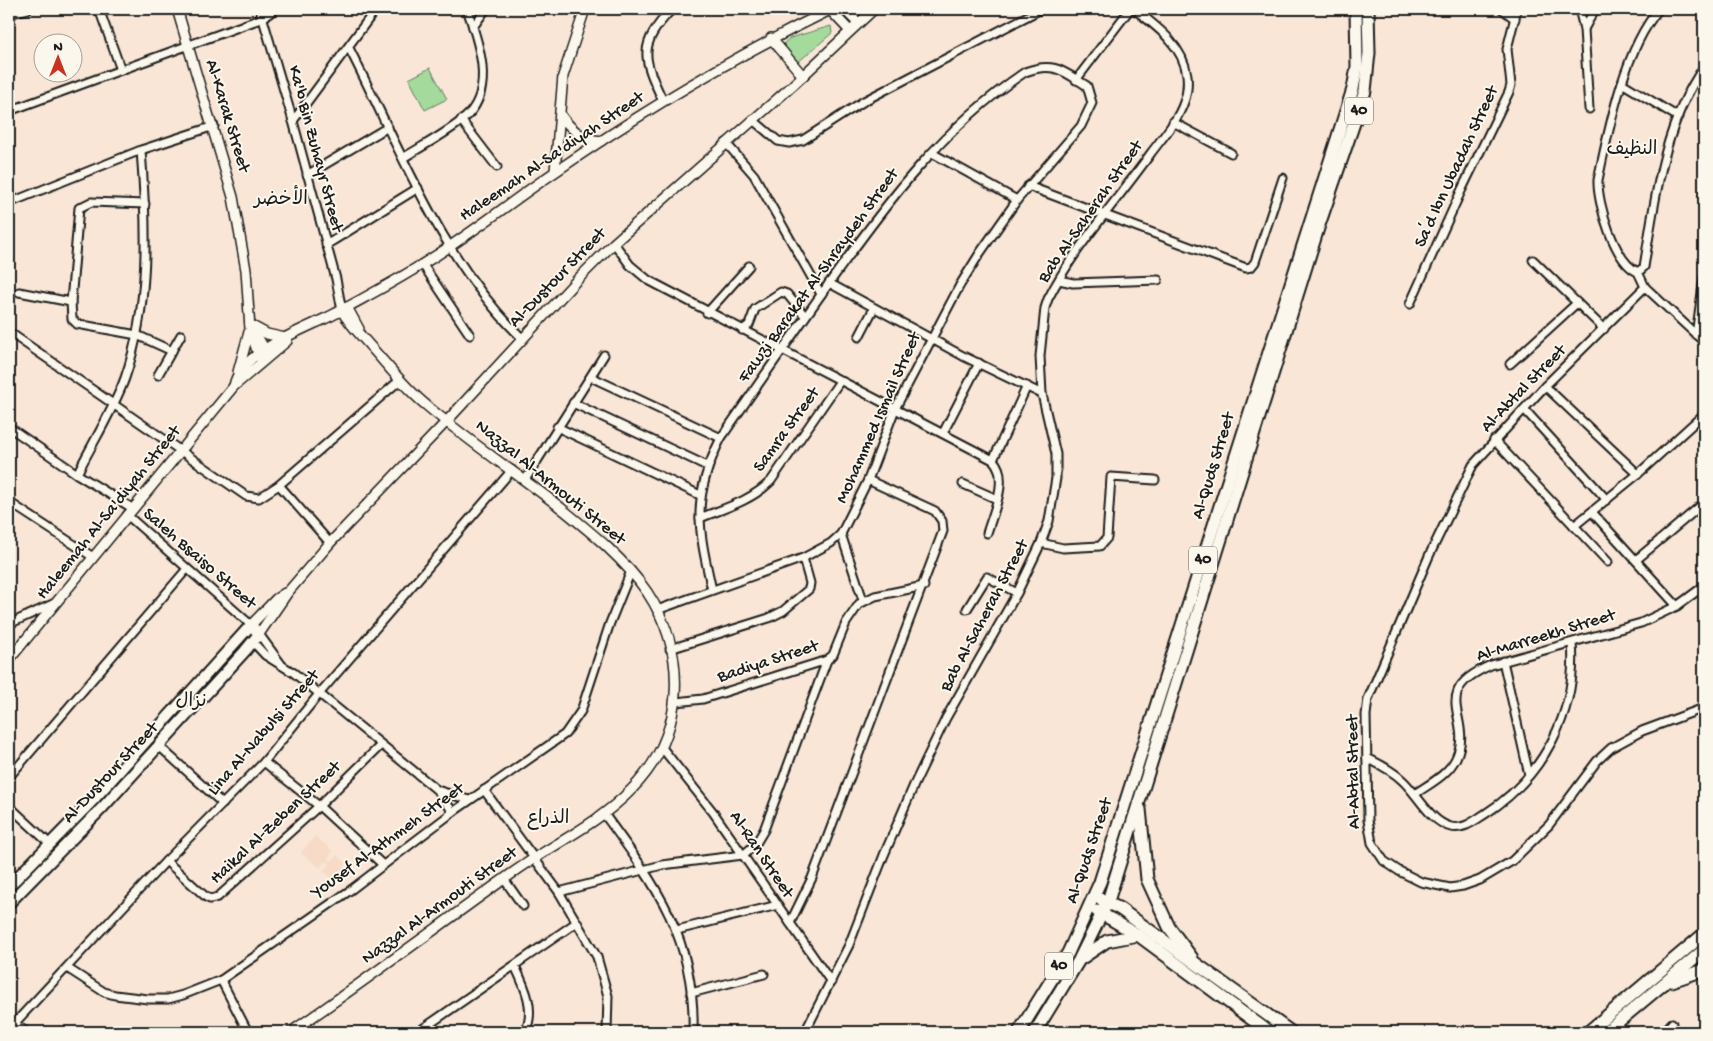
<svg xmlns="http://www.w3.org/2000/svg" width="1713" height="1041" font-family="'Gochi Hand','Playpen Sans Arabic',sans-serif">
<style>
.built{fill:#f7dbc7}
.green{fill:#a5da9d;stroke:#607b5c}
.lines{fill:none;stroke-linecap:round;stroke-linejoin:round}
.minor-casing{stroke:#1c1c1c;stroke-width:11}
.tertiary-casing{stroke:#1c1c1c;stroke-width:12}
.secondary-casing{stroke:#1c1c1c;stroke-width:14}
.trunk-casing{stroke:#1c1c1c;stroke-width:15}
.minor{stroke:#fbf7ec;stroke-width:7}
.tertiary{stroke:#fbf7ec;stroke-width:9}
.secondary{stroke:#fbf7ec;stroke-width:10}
.trunk{stroke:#fbf7ec;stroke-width:11}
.labels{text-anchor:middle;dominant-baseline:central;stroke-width:4;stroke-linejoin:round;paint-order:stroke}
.shield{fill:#fbf7ec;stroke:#5f5e5a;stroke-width:1}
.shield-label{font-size:16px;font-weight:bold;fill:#1c1c1c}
.street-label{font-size:18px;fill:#1c1c1c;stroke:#fbf7ec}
.neighbourhood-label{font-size:19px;fill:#1c1c1c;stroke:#fbf7ec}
</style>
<rect width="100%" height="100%" fill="#f9e6d6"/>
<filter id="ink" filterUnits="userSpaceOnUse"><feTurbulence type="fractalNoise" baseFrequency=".02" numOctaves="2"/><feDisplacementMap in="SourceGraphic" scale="10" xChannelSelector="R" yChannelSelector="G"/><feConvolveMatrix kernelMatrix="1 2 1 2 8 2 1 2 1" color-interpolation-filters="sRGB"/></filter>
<g filter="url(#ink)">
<!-- built -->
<polygon class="built" points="315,836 333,851 328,858 332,861 337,855 346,863 333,879 323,871 330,863 326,861 320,868 301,853"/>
<!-- green -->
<g class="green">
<polygon points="831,26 832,33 797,63 783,44 790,38"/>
<polygon points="430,68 447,99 425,110 409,79"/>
</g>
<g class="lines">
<defs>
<g id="minor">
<polyline points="99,9 121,70"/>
<polyline points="260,9 293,121 336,279 342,311"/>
<polyline points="1502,9 1515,19"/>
<polyline points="1579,9 1584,29 1589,109"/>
<path d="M1659,9C1624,50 1609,128 1598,180C1597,203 1615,263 1638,272L1644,267C1655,199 1663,125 1704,67"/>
<polyline points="9,14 28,9"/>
<polyline points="473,27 486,9"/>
<polyline points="1584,29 1595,9"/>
<path d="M349,48C400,147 440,260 523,339"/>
<polyline points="1076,80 1130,9"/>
<polyline points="1622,83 1678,117"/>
<path d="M663,101C643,58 637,46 672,9"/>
<polyline points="9,111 263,18 275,9"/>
<polyline points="461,120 497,167"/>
<polyline points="753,120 778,141 789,143 803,140 864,101 1041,9"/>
<polyline points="293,121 376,9"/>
<polyline points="1173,122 1231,153"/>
<polyline points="726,143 754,175 821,294"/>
<polyline points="932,153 1017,200"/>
<path d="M403,158C422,146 453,130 468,115C495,87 478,41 467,9"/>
<polyline points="307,175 388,127"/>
<polyline points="1028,186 1246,268 1251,267 1255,262 1283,178"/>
<polyline points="9,203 141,150"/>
<polyline points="145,204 91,202 79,208 71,302 72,319 77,324 137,335 172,351"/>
<path d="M614,243L630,265L648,280L993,460C1010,477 993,513 987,533"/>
<polyline points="326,245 418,188"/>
<polyline points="1533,260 1604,329"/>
<polyline points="423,265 470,335"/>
<polyline points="1638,272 1645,287 1704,342"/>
<polyline points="1059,280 1073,283 1158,280"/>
<polyline points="829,283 963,356 1042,394"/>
<polyline points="1645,287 1545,386 1473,465 1429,556 1368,699 1366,715 1368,820 1372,843 1384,861 1399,871 1421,882 1450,888 1463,886 1480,880 1512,861 1549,825 1597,761 1611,748 1642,731 1704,708"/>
<polyline points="19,292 71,302"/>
<polyline points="1410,304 1462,189 1509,92 1511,85 1507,49 1517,9"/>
<polyline points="707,313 749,266"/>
<polyline points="742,330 749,325 755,309 781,292 787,294 805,316"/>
<polyline points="9,332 246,496 259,498 279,485 400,380"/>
<polyline points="1696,335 1704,278"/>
<polyline points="859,337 874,308"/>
<polyline points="1510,364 1577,303"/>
<polyline points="158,375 181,335"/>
<polyline points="591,377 721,438"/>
<polyline points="1545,386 1638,474"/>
<polyline points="573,403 707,466"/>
<polyline points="1524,409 1607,500"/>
<polyline points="9,427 77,474"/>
<polyline points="557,427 700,495"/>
<polyline points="943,433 979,363"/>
<polyline points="1494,440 1608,562"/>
<polyline points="993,460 1027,386"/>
<polyline points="525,480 604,355"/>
<polyline points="963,484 997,499"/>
<polyline points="279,485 330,543"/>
<polyline points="9,502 93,557"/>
<path d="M132,508L77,474C93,442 113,411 125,378C150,306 147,225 141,150L214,126"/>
<polyline points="1592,512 1677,606"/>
<polyline points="127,515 251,625"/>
<path d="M700,518C725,508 751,501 771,481L840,381"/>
<polyline points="1574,526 1638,474 1704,414"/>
<polyline points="841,534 863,600"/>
<polyline points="1041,543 1063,548 1100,546 1107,538 1111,477 1155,480"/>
<polyline points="1636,560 1704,503"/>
<polyline points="967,609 987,577 1017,593"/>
<path d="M657,610L803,558L831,543L841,534L868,480L895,409L960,285L980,253L1017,200L1081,126L1092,103L1087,86C1063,71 1054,61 1025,72C942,128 887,202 830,282C793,334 757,386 721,438C691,498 698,527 712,590"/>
<polyline points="9,624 55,603"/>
<polyline points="259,634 281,664"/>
<polyline points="253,642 265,655 294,673 437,790 453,812"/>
<polyline points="670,649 769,618 783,611 809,589 810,583 803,558"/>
<polyline points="1503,661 1529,775"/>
<polyline points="676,702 703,699 827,660 833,655 846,623 859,604 875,596 924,586"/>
<polyline points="159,746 223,804"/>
<polyline points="663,749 713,812 831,982"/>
<path d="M1367,758C1379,764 1392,770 1402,780C1417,793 1430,822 1451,827C1464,830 1475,820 1485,814C1543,777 1578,711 1572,643"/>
<polyline points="264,762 319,806 383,865"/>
<polyline points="9,777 186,570"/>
<polyline points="437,790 469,800"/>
<polyline points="484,790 559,892 597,957 608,996 607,1032"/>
<path d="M1415,794C1429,784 1448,775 1456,758C1475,718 1426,693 1491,665L1641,623L1677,606L1704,586"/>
<polyline points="9,806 50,844"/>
<path d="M604,814C656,885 696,939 693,1032"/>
<polyline points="166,861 206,897 210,899 218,897 319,806 381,745"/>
<polyline points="504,879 523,906"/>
<polyline points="559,892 662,865 743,855 755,845 764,830 827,660"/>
<polyline points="790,923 812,878 943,531 942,521 935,511 868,480"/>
<polyline points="677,930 778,905"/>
<path d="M515,966C525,987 536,1010 525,1032"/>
<polyline points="67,968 104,992 115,995 148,999 168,999 183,995 221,980 352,889 453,812 565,734 581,711 610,623 631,571"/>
<polyline points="221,980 248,1032"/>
<polyline points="691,993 764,974"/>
<polyline points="11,1027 166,861 264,762 319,694 512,470"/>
<polyline points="418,1032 577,922"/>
<path d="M805,1032L849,945L884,855L914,785L946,718L1017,593L1041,543L1049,521L1056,478V454L1042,394L1040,356L1045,308L1048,299C1075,246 1117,201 1151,153C1163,137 1178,120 1184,102C1187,94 1188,84 1187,75C1183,45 1156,26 1134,9"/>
<polyline points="1664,1032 1672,1023"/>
</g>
<g id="tertiary">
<polyline points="177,9 233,197 246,270 250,329 259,357"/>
<polyline points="844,9 858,23"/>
<polyline points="830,10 850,31"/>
<polyline points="771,38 803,76"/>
<path d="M560,114C571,130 581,138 601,141"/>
<polyline points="555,171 563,76 585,9"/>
<polyline points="347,307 359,329"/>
<polyline points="250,324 267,353"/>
<polyline points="254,327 267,334 285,338"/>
<polyline points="238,372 249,332"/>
<path d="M234,386C240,349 313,327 342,310C369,295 396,281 421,265C468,237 510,202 555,172C643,111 735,56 832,9"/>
<polyline points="251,625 276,599 285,593"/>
<polyline points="259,634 288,592 330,543 447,421 576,281 614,243 793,85 874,9"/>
<polyline points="9,660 234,386 287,341"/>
<polyline points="9,1020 25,1032"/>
<polyline points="9,1031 11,1032"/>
<path d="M291,1032C366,980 440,925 514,872C553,844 598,824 631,790C685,736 689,655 647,592C623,557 588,530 556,504C513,471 467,440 426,405C405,388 389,367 371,347C361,335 350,325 342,311"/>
</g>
<polyline id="secondary" points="9,886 94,799 251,625 259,634 245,651 103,807 9,903"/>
<g id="trunk">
<polyline points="1140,809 1147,879 1169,927 1192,958"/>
<polyline points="1100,899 1120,909 1291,1032"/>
<polyline points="1097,911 1138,935 1269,1032"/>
<polyline points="1082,958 1107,941 1138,935"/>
<polyline points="1672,981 1704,970"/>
<polyline points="1019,1032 1068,953 1100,882 1353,89 1357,67 1356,9"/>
<polyline points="1035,1032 1079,960 1108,901 1319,225 1365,91 1369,53 1368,9"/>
<polyline points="1588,1032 1704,934"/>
<polyline points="1606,1032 1704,950"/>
</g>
</defs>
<!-- minor casing -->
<use href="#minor" class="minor-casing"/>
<!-- tertiary casing -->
<use href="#tertiary" class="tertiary-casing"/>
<!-- secondary casing -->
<use href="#secondary" class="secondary-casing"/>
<!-- trunk casing -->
<use href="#trunk" class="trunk-casing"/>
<!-- minor -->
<use href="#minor" class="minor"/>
<!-- tertiary -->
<use href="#tertiary" class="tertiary"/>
<!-- secondary -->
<use href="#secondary" class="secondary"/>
<!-- trunk -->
<use href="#trunk" class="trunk"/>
</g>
</g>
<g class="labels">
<!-- shield labels -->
<g class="shield">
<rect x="1345" y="97.5" width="28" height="27" rx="4"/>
<rect x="1189" y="546.5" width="28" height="27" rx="4"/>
<rect x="1045" y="952.5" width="28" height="27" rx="4"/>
</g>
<g class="shield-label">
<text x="1359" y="111">40</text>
<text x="1203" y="560">40</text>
<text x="1059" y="966">40</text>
</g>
<!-- street labels -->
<g class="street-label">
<text transform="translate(227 116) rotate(73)">Al-Karak Street</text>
<text transform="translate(315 149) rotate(75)">Ka'b Bin Zuhayr Street</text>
<text transform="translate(552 157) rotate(-34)">Haleemah Al-Sa'diyah Street</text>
<text transform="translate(1457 167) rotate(-65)">Saʻd Ibn Ubadah Street</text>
<text transform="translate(1091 212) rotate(-55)">Bab Al-Saherah Street</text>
<text transform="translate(819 276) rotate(-54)">Fawzi Barakat Al-Shraydeh Street</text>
<text transform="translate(558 278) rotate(-46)">Al-Dustour Street</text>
<text transform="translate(1524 389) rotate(-46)">Al-Abtal Street</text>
<text transform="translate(879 418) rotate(-66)">Mohammed Ismail Street</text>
<text transform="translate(787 430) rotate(-54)">Samra Street</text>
<text transform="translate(1214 466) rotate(-73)">Al-Quds Street</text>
<text transform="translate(550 483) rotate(39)">Nazzal Al-Armouti Street</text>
<text transform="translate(109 513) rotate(-51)">Haleemah Al-Sa'diyah Street</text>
<text transform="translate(199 559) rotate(41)">Saleh Bsaiso Street</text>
<text transform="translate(985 616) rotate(-62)">Bab Al-Saherah Street</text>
<text transform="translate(1546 636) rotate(-17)">Al-Marreekh Street</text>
<text transform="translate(768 662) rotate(-18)">Badiya Street</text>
<text transform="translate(264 733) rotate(-49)">Lina Al-Nabulsi Street</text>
<text transform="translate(1354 772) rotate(-91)">Al-Abtal Street</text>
<text transform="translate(111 773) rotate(-47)">Al-Dustour Street</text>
<text transform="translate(276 823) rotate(-43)">Haikal Al-Zeben Street</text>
<text transform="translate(388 841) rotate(-36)">Yousef Al-Athmeh Street</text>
<text transform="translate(1090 851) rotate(-71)">Al-Quds Street</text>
<text transform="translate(761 855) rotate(56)">Al-Ran Street</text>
<text transform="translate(440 906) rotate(-36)">Nazzal Al-Armouti Street</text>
</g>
<!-- neighbourhood labels -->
<g class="neighbourhood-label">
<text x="1632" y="150">النظيف</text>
<text x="281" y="200">الأخضر</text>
<text x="191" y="702">نزال</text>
<text x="548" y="819">الذراع</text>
</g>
</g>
<!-- margin -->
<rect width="1713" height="1041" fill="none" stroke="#fbf7ec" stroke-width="30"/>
<rect x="15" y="15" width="1683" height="1011" fill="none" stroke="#1c1c1c" stroke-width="2" filter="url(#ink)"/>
<!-- north arrow -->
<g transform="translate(58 58)"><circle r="24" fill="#fbf7ec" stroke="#a29f99"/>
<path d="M0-4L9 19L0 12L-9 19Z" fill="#c8321e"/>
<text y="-8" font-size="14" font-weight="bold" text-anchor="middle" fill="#1c1c1c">N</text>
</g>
</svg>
